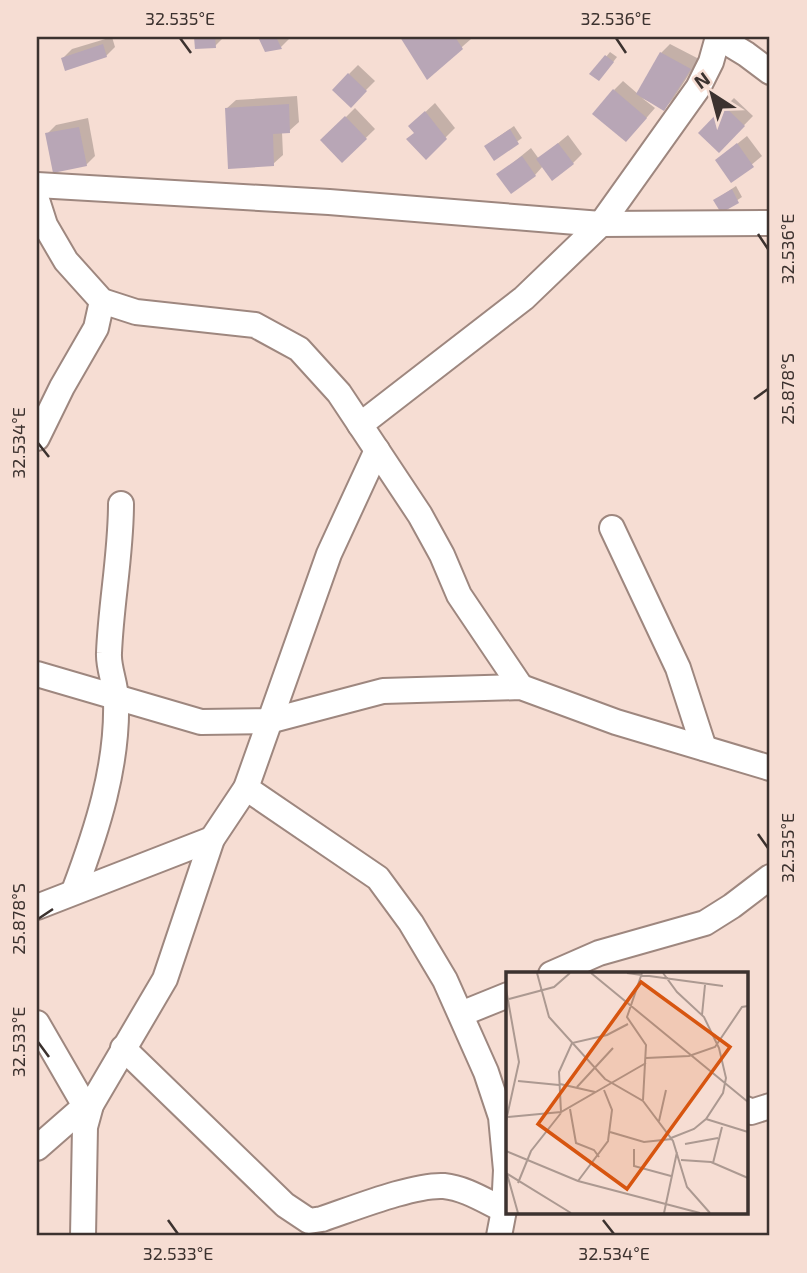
<svg xmlns="http://www.w3.org/2000/svg" width="807" height="1273" font-family="'Exo 2',sans-serif">
<style>
.shadow{fill:#0003}
.building{fill:#b8a6b6}
.lines{fill:none;stroke-linecap:round;stroke-linejoin:round}
.minor-casing{stroke:#9e877f;stroke-width:28}
.minor{stroke:#fff;stroke-width:24}
.ticks{fill:none;stroke:#3c322f;stroke-width:2.5}
.inset-road{fill:none;stroke:#ac9991;stroke-width:2}
.view{fill:#d75510;fill-opacity:0.15;stroke:#d75510;stroke-width:3.5}
.inset-edge{fill:none;stroke:#3c322f;stroke-width:3.5}
.neatline{fill:none;stroke:#3c322f;stroke-width:2.5}
.ticks-label{font-size:18px;text-anchor:middle;fill:#3c322f}
</style>
<rect width="100%" height="100%" fill="#f6ddd3"/>
<!-- shadow -->
<g class="shadow">
<polygon points="112,37 115,47 106,56 63,58 72,49"/>
<polygon points="196,37 224,37 215,46 196,47"/>
<polygon points="260,37 289,37 290,38 281,47 266,50"/>
<polygon points="402,37 470,37 471,39 428,77"/>
<polygon points="670,44 699,59 673,99 664,109 642,98 655,108 635,131 614,90 623,81 638,94 661,53"/>
<polygon points="610,52 617,57 603,75 592,74"/>
<polygon points="358,65 375,81 360,96 349,74"/>
<polygon points="297,96 299,122 289,131 282,132 283,155 273,164 226,109 236,100"/>
<polygon points="734,98 753,116 719,151 700,133"/>
<polygon points="435,103 455,128 426,157 415,132 420,117"/>
<polygon points="355,108 375,129 342,161 323,140"/>
<polygon points="88,118 95,156 86,165 47,134 56,125"/>
<polygon points="514,126 522,138 495,158 491,142"/>
<polygon points="568,135 582,154 573,163 543,166 535,175 499,174 531,148 539,159"/>
<polygon points="747,136 762,156 732,181 717,160"/>
<polygon points="736,186 742,197 721,211 715,200"/>
</g>
<!-- building -->
<g class="building">
<polygon points="194,37 215,37 216,48 195,49"/>
<polygon points="258,37 276,37 282,49 265,52"/>
<polygon points="400,37 455,37 463,49 427,80"/>
<polygon points="103,44 107,57 65,71 61,58"/>
<polygon points="660,52 691,69 664,111 636,94"/>
<polygon points="605,55 614,62 599,81 589,74"/>
<polygon points="348,73 367,91 351,108 332,90"/>
<polygon points="613,89 647,118 626,142 592,114"/>
<polygon points="289,104 290,133 273,134 274,166 228,169 225,108"/>
<polygon points="724,106 745,126 719,153 698,133"/>
<polygon points="425,111 447,139 426,160 406,139 414,133 408,126"/>
<polygon points="345,116 367,139 342,163 320,140"/>
<polygon points="79,127 87,166 53,173 45,133"/>
<polygon points="510,129 519,144 494,161 484,146"/>
<polygon points="558,143 574,164 552,181 536,159"/>
<polygon points="737,143 754,167 731,183 715,160"/>
<polygon points="522,156 536,176 511,194 496,174"/>
<polygon points="732,189 739,203 721,213 713,200"/>
</g>
<g class="lines">
<defs>
<g id="minor">
<polyline points="718,37 746,54 770,72"/>
<polyline points="37,185 329,202 601,224 770,223"/>
<polyline points="37,200 45,225 66,261 102,301 136,312 255,325 299,349 339,393 420,515 442,555 459,595 521,687"/>
<polyline points="360,425 524,298 601,224 698,88 711,62 718,37"/>
<polyline points="37,438 62,387 96,328 102,301"/>
<polyline points="612,528 678,668 704,748"/>
<polyline points="37,674 201,722 269,721 383,691 521,687 616,722 770,768"/>
<polyline points="246,788 378,878 411,923 445,980 486,1072 501,1117 506,1170 504,1210 499,1236"/>
<path d="M74,891C97,830 118,766 116,700C116,684 108,668 109,653C111,603 121,554 121,504"/>
<polyline points="37,907 212,839"/>
<polyline points="551,974 599,953 705,923 732,906 770,877"/>
<polyline points="461,1014 508,995"/>
<polyline points="37,1023 85,1106"/>
<path d="M123,1048L285,1205L309,1221L322,1219C352,1209 414,1184 444,1186C465,1188 485,1201 504,1210"/>
<polyline points="746,1109 751,1112 770,1106"/>
<polyline points="37,1148 85,1106 91,1105"/>
<polyline points="83,1236 85,1127 91,1105 165,979 212,839 246,788 329,554 377,450"/>
</g>
</defs>
<!-- minor casing -->
<use href="#minor" class="minor-casing"/>
<!-- minor -->
<use href="#minor" class="minor"/>
</g>
<!-- ticks -->
<path class="ticks" d="M180,38L191,53M616,38L626,53M758,234L768,249M754,399L768,389M38,443L49,457M758,834L768,848M38,919L53,909M38,1042L49,1057M168,1220L178,1234M603,1220L614,1234"/>
<!-- overview -->
<g transform="translate(506 972)">
<rect width="242" height="242" fill="#f6ddd3"/>
<path class="inset-road" d="M31,1L43,45L99,107L137,129L167,169L181,215L204,241M85,1L242,130M121,1L217,14M136,1L121,45L140,73L137,128M157,1L171,20L198,45L213,76L220,106L217,121L200,147L188,157L165,166M0,17L13,90L0,149M3,27L48,15L64,1M196,43L199,13M140,86L183,84L209,75L236,35L242,34M12,109L53,113M54,112L89,120M71,115L107,76M64,137L70,171L88,178L93,185M55,140L53,100L66,71L101,63L122,52M2,145L55,140L140,91M200,147L242,160M153,149L160,118M104,160L138,170L166,167M179,172L212,166M128,177V194L165,204M0,179L72,209L194,241M175,188L205,190L242,206M207,191L216,155M0,201L65,241M1,202L12,241M72,209L102,169L106,138L98,118M12,211L25,179L55,141M158,241L171,180"/>
<path class="view" d="M135,10L224,75L121,217L32,152Z"/>
<rect width="242" height="242" class="inset-edge"/>
</g>
<!-- border -->
<rect width="807" height="1273" fill="none" stroke="#f6ddd3" stroke-width="77"/>
<!-- north arrow -->
<g transform="translate(712 94) rotate(324)" stroke="#f6ddd3" stroke-width="5" paint-order="stroke">
<path d="M0-5L12 26L0 18L-12 26Z" fill="#3c322f"/>
<text y="-10" font-size="19" font-weight="bold" text-anchor="middle" fill="#3c322f">N</text>
</g>
<rect x="38" y="38" width="730" height="1196" class="neatline"/>
<g class="ticks-label">
<text x="180" y="25">32.535°E</text>
<text x="616" y="25">32.536°E</text>
<text transform="translate(788 249) rotate(-90)" y="6">32.536°E</text>
<text transform="translate(788 389) rotate(-90)" y="6">25.878°S</text>
<text transform="translate(19 443) rotate(-90)" y="6">32.534°E</text>
<text transform="translate(788 848) rotate(-90)" y="6">32.535°E</text>
<text transform="translate(19 919) rotate(-90)" y="6">25.878°S</text>
<text transform="translate(19 1042) rotate(-90)" y="6">32.533°E</text>
<text x="178" y="1260">32.533°E</text>
<text x="614" y="1260">32.534°E</text>
</g>
</svg>
